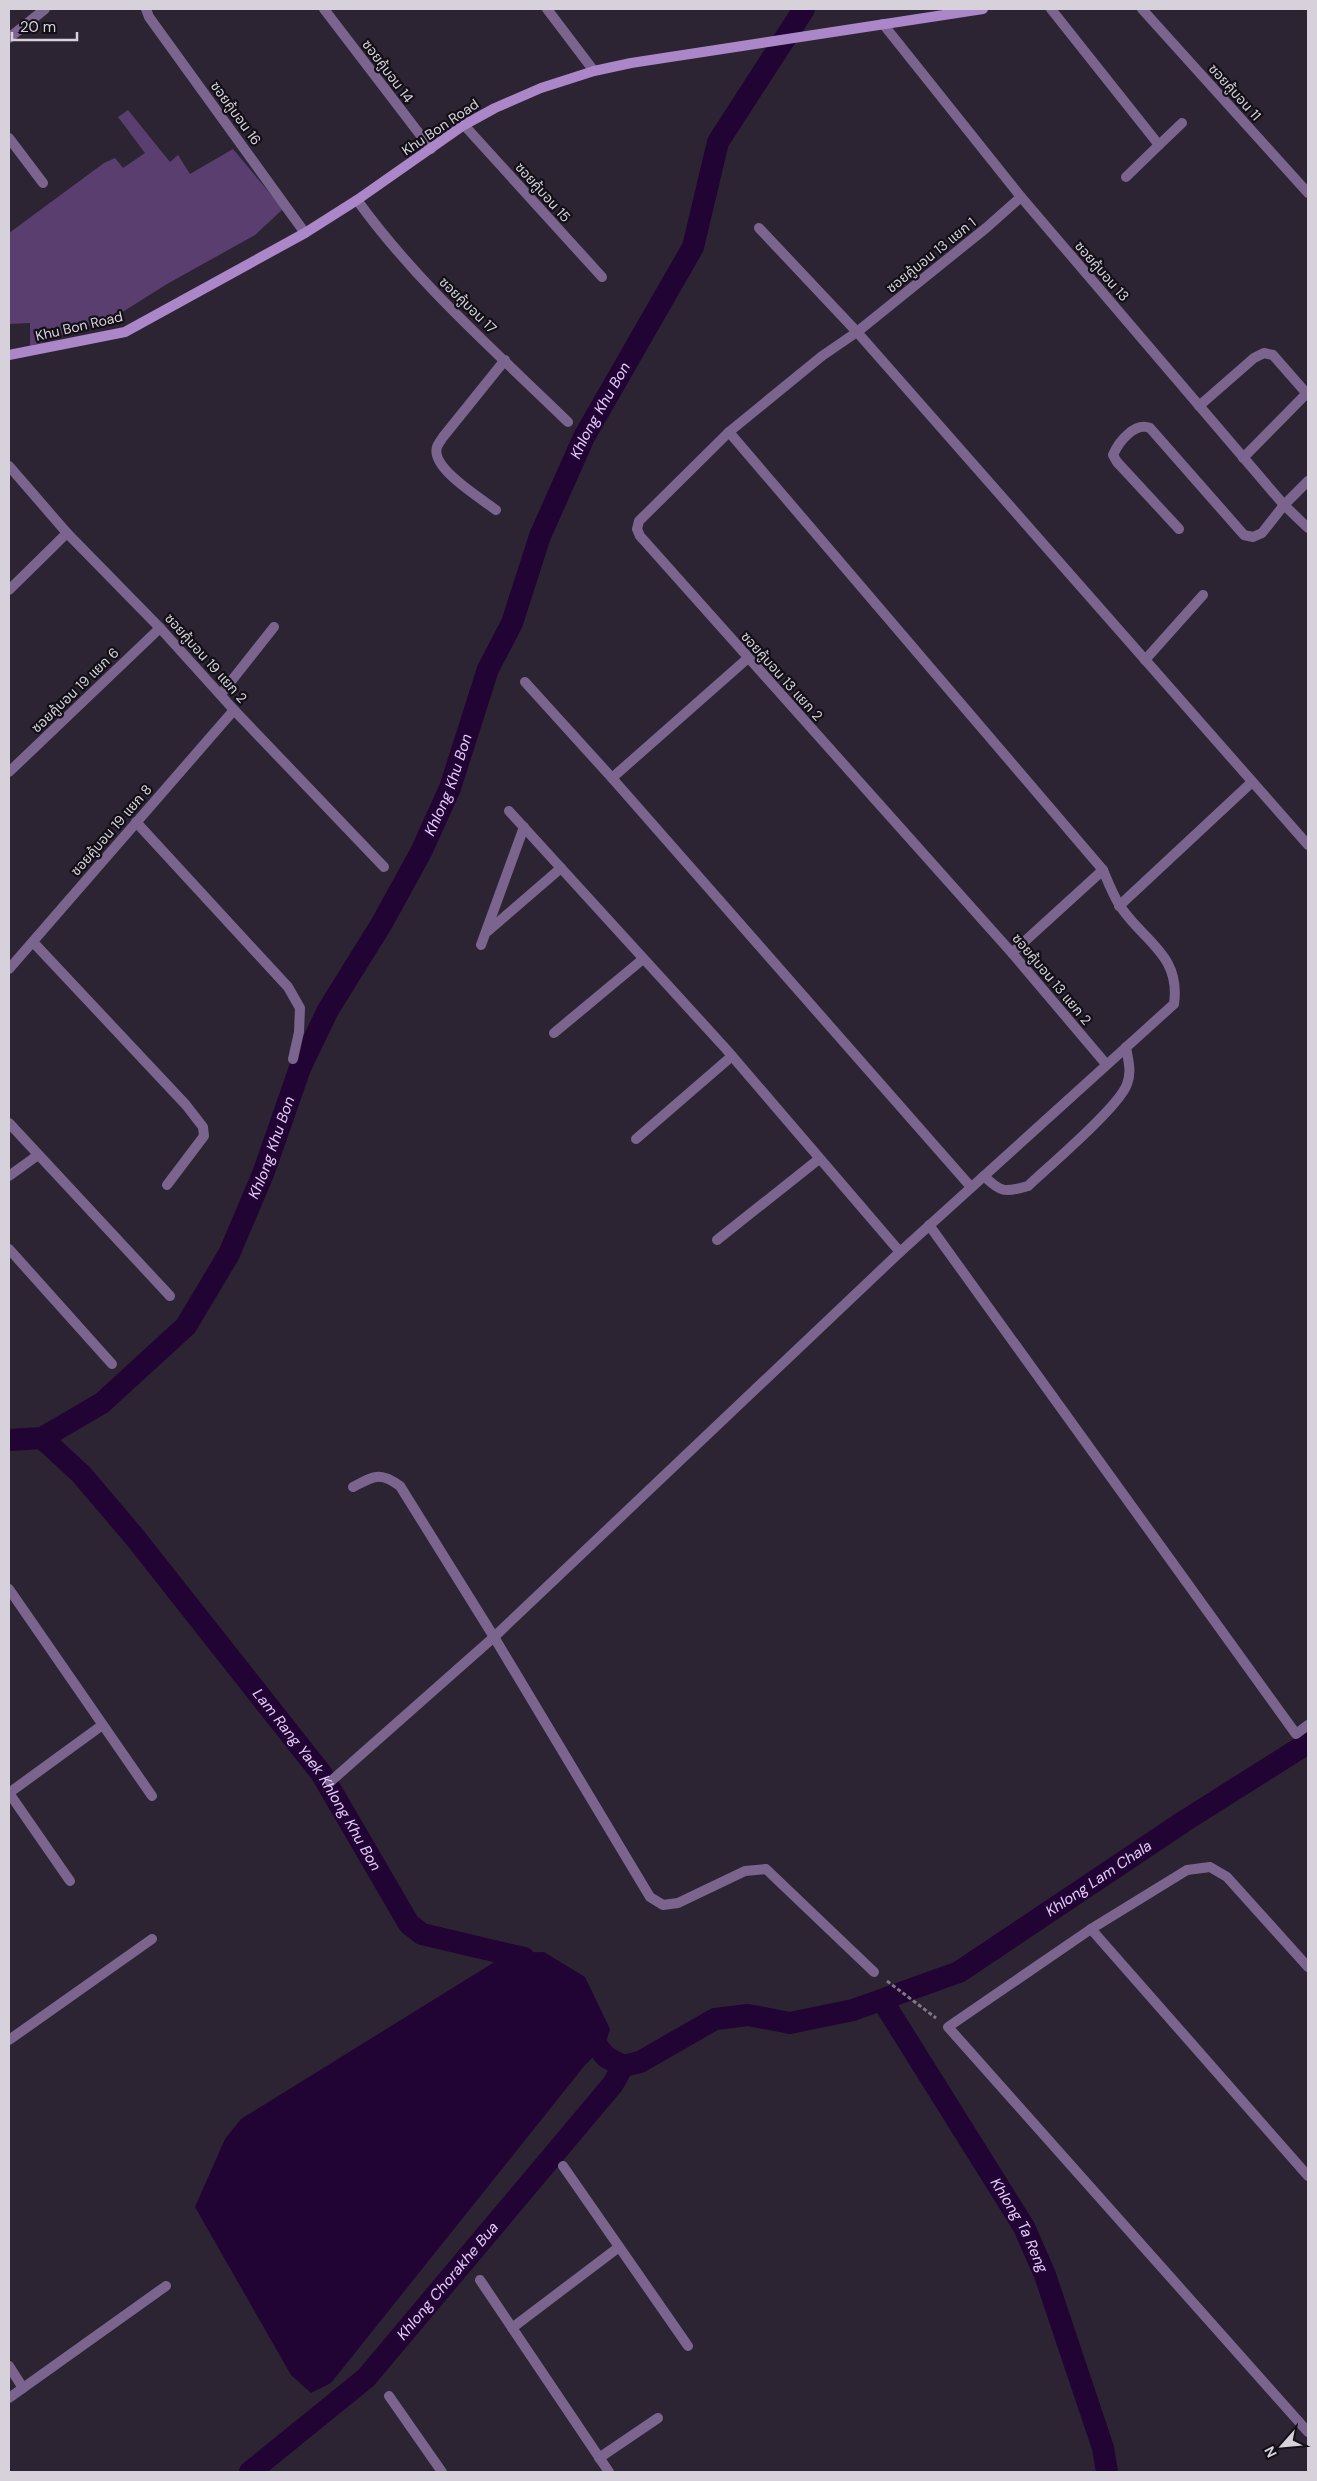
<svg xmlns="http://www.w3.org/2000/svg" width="1317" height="2481" font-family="'DM Sans','Noto Sans Thai',sans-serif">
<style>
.green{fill:#5a3e6f}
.water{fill:#220434}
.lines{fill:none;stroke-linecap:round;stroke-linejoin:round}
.canal{stroke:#220434;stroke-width:22}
.path{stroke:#7e7784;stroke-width:3;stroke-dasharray:4 2.5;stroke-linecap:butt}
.lane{stroke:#7b658e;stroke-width:10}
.street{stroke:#7b658e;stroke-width:10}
.secondary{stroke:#ab86c8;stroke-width:10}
.labels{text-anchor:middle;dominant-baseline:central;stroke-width:4.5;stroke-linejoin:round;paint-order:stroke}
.street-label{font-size:14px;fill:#d7d1dc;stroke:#120f16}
.water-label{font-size:15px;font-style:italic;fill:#e5cbfc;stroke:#120f16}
</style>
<rect width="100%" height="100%" fill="#2c2433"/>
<!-- green -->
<polygon class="green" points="128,110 170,162 178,155 190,174 233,149 283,209 255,235 167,284 113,318 30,346 30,323 9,324 9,233 104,163 115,158 123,168 145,153 118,117"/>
<!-- water -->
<polygon class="water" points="544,1952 585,1977 610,2029 605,2045 585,2065 331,2383 311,2393 291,2375 195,2207 225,2139 241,2119 509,1953"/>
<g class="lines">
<!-- canal -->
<g class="canal">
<path id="s1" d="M42,1438L81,1474L133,1535L321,1773L409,1924L422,1934L524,1958L533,1969"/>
<path id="s2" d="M9,1440L42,1438L102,1403L186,1326L229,1254L263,1174L300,1068L328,1010L382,923L421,852L450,788L488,669L512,623L540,536L584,437L693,247L718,142L804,9"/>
<path id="s3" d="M882,2000L1024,2227L1045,2275L1103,2448L1107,2472"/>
<polyline points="581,2026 606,2057 623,2066"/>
<path id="s4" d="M623,2066L640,2062L715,2019L748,2015L790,2023L853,2010L959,1972L1186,1820L1308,1743"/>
<path id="s5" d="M250,2472L366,2378L613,2084L623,2066"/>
</g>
<!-- path -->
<polyline class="path" points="887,1981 936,2018"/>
<!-- lane -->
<g class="lane">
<polyline points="1051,9 1159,145 1126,177"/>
<polyline points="1159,145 1182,123"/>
<polyline points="1199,406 1254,358 1264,353 1273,355 1308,395"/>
<polyline points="1243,458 1307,393"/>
<path d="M1179,529L1117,462L1113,455C1119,441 1135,422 1150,428L1244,535L1253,537L1262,533L1284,505L1308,481"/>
<polyline points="1145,660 1203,595"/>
<path d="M984,1176C1000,1192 1005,1193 1028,1186C1048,1167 1120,1106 1127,1084C1132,1071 1128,1060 1126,1047"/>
</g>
<!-- street -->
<g class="street">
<polyline points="146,9 149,17 305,233"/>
<polyline points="324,9 431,149"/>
<polyline points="547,9 594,71"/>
<polyline points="1142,9 1308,193"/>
<polyline points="883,24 1021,197 1284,505 1308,528"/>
<polyline points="9,38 45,9"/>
<polyline points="464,125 602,277"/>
<polyline points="9,138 43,183"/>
<polyline points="1021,197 986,228 857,332 822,356 729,432 639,521 637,529 640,536 1012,953 1106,1064"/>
<path d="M357,200C417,283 495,351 568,422"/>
<polyline points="759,228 857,332 1308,845"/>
<polyline points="9,466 67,533 160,628 234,710 384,867"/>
<path d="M496,510C482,499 430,468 437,447C438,444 441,440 443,437L505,360"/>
<polyline points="9,590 67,533"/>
<polyline points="525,682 612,778 971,1187"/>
<polyline points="221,694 274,627"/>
<polyline points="9,772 160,628"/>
<polyline points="612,778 748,658"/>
<polyline points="509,811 726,1049 900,1252"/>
<polyline points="136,822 288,987 300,1008 299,1032 293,1059"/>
<polyline points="1119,906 1252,782"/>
<polyline points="488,931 561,868"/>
<polyline points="33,942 186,1105 203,1127 204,1136 167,1185"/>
<polyline points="481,945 524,827"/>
<polyline points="1012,953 1103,870"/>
<polyline points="9,969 234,710"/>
<polyline points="554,1033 643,959"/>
<polyline points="9,1123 170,1296"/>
<polyline points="636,1139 732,1056"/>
<polyline points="9,1176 38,1155"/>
<polyline points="929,1225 1296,1734 1308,1725"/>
<polyline points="717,1240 819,1159"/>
<polyline points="9,1249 112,1364"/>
<path d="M353,1487C374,1476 380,1471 400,1486L494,1637L650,1897L663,1905L678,1903L745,1871L766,1869L874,1972"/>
<polyline points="9,1589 152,1796"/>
<path d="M330,1782L494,1637L900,1252L1174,1004C1181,955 1144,942 1120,906C1113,895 1108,882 1103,870L729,432"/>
<polyline points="9,1793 101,1726"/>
<polyline points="9,1793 70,1881"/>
<polyline points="1091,1929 1308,2176"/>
<polyline points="1308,1967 1227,1877 1210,1867 1187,1870 1091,1929 948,2027 1308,2432"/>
<polyline points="9,2040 152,1939"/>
<polyline points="563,2166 688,2346"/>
<polyline points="480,2280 609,2472"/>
<polyline points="512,2328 619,2247"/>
<polyline points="9,2366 23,2388"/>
<polyline points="389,2396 442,2472"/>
<polyline points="9,2398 166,2286"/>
<polyline points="599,2458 658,2418"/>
</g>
<!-- secondary -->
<polyline class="secondary" points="9,355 125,332 305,233 357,200 464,125 495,108 541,88 594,71 631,63 983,9"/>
</g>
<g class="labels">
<!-- street labels -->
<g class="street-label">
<text transform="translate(388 71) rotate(53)">ซอยคู้บอน 14</text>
<text transform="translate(1235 92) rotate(48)">ซอยคู้บอน 11</text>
<text transform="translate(236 113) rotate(54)">ซอยคู้บอน 16</text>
<text transform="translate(440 127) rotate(-34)">Khu Bon Road</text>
<text transform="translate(543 192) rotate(48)">ซอยคู้บอน 15</text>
<text transform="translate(931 255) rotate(-39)">ซอยคู้บอน 13 แยก 1</text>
<text transform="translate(1102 271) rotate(49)">ซอยคู้บอน 13</text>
<text transform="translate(468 305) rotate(44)">ซอยคู้บอน 17</text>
<text transform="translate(79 326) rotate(-13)">Khu Bon Road</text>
<text transform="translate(206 658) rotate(48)">ซอยคู้บอน 19 แยก 2</text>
<text transform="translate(782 676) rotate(48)">ซอยคู้บอน 13 แยก 2</text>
<text transform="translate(75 690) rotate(-44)">ซอยคู้บอน 19 แยก 6</text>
<text transform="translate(111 830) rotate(-49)">ซอยคู้บอน 19 แยก 8</text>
<text transform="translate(1052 979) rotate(50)">ซอยคู้บอน 13 แยก 2</text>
</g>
<!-- water labels -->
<g class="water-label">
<text stroke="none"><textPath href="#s2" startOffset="1225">Khlong Khu Bon</textPath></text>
<text stroke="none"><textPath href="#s2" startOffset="820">Khlong Khu Bon</textPath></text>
<text stroke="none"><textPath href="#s2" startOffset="415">Khlong Khu Bon</textPath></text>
<text stroke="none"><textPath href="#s1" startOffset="440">Lam Rang Yaek Khlong Khu Bon</textPath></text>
<text stroke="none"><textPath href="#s4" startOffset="525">Khlong Lam Chala</textPath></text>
<text stroke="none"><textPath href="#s3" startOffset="264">Khlong Ta Reng</textPath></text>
<text stroke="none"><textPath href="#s5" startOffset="276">Khlong Chorakhe Bua</textPath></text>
</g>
</g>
<!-- border -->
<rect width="1317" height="2481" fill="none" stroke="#d7d1dc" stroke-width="20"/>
<!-- north arrow -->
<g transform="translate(1282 2446) rotate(243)" stroke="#120f16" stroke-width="4" paint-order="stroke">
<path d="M0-4L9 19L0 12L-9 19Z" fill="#d7d1dc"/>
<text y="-8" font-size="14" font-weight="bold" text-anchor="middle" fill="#d7d1dc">N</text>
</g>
<!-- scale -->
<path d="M12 32v8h65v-8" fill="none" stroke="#d7d1dc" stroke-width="2.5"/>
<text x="20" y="32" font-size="15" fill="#d7d1dc" stroke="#120f16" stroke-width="4" paint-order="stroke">20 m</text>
</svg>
